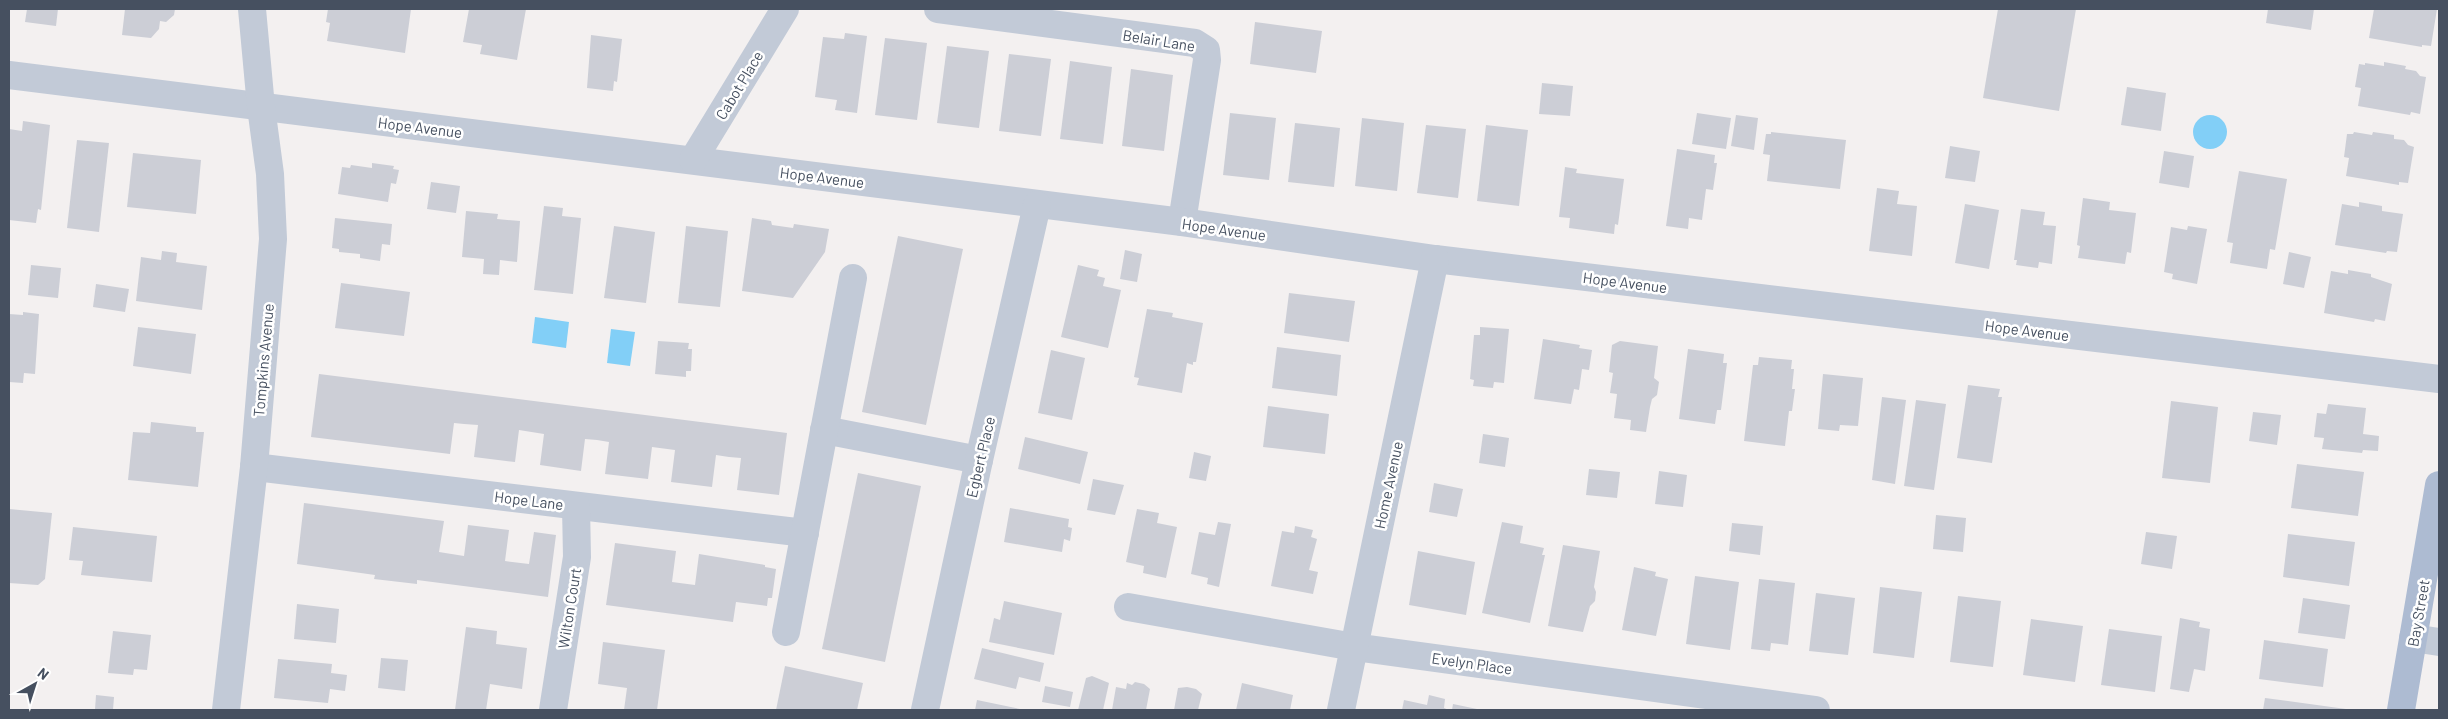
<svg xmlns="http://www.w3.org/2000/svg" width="2448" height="719" font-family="Barlow,sans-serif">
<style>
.water{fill:#82cff7}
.building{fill:#ccced6}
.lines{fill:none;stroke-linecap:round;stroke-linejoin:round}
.minor{stroke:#c2cad7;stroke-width:28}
.major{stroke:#adbbd2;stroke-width:28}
.labels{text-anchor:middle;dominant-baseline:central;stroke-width:5;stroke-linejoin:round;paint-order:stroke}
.street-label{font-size:15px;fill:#465060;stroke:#fff}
</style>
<rect width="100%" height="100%" fill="#f3f0f0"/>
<!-- water -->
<g class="water">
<circle cx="2210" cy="132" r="17"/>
<polygon points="535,317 569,322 566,348 532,343"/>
<polygon points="611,329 635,332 630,366 607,363"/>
</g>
<!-- building -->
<g class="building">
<polygon points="27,9 58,9 56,26 25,22"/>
<polygon points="125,9 175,9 174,15 166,22 160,21 159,29 151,38 122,35"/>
<polygon points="328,9 411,9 405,53 327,41 330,23 326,22"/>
<polygon points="469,9 526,9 517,60 480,54 482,45 463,42"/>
<polygon points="1998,9 2076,9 2059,111 1983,98"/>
<polygon points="2268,9 2314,9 2311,30 2266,23"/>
<polygon points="2374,9 2437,9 2431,46 2422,45 2422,47 2369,38"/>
<polygon points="1255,22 1322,31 1316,73 1250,64"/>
<polygon points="845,33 867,36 857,113 835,110 837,100 815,97 823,37 844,39"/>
<polygon points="591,35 622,39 617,82 614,81 613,91 587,88"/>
<polygon points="885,38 927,43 917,120 875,115"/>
<polygon points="947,46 989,51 979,128 937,123"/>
<polygon points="1009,54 1051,59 1041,136 999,131"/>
<polygon points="1070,61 1112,67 1103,144 1060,139"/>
<polygon points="2384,62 2406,66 2405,69 2416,71 2420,76 2426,77 2420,114 2411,112 2410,115 2358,106 2361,88 2355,87 2359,64 2365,65 2365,63 2384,66"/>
<polygon points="1131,69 1173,75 1164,151 1122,146"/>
<polygon points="1542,83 1573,86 1570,116 1539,114"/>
<polygon points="2127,87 2166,93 2161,131 2121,125"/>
<polygon points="1230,113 1276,118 1269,180 1223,175"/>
<polygon points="1697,113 1731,118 1726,149 1692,144"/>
<polygon points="1736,115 1758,118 1754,150 1731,146"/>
<polygon points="1362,118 1404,123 1397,191 1355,186"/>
<polygon points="23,121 50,125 41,210 38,209 36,223 9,220 9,129 22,131"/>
<polygon points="1295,123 1340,128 1334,187 1288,182"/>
<polygon points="1426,125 1466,129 1458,198 1417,193"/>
<polygon points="1486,125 1528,130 1519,206 1477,201"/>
<polygon points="1771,132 1846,140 1840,189 1767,181 1770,155 1763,154 1766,134 1771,134"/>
<polygon points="2354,132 2372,135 2373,132 2394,135 2394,139 2404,140 2408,145 2414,147 2408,183 2399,182 2399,185 2346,176 2349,158 2344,157 2347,134 2353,134"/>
<polygon points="77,140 109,143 99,232 67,228"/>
<polygon points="1950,146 1980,151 1975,182 1945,178"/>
<polygon points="1677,149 1715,155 1714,163 1717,163 1713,190 1706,189 1702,220 1689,218 1688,229 1666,226"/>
<polygon points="2164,151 2194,156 2189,188 2159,183"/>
<polygon points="133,153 201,160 196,214 127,207"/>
<polygon points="372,163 394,166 393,169 399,170 396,184 391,183 388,202 338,194 342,167 350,168 351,165 372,168"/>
<polygon points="1565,167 1577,169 1576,173 1624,179 1618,225 1615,224 1614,234 1569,228 1570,218 1559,217"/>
<polygon points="2239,171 2287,179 2275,250 2270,249 2267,269 2230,263 2233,243 2227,242"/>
<polygon points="431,182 460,186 456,213 427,209"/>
<polygon points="1877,188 1899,191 1897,204 1917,206 1912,256 1869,251"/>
<polygon points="2083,198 2110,202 2109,210 2136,213 2131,253 2127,252 2125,264 2078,258 2080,246 2077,245"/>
<polygon points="2359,202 2382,206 2382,211 2403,214 2397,252 2387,251 2386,253 2335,245 2342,204 2359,207"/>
<polygon points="1965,204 1999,210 1989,269 1955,263"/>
<polygon points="544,206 563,208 562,216 581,218 573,294 534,290"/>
<polygon points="2021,209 2045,212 2043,225 2056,226 2052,264 2039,262 2038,268 2016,265 2017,260 2014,260"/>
<polygon points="466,211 498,214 497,219 520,221 517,262 500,260 499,275 483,274 484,259 462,257"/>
<polygon points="335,218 392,224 390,245 382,244 380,261 360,258 360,254 339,252 339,249 332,248"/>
<polygon points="752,218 771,221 772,225 793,228 794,224 829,229 825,252 793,298 742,291"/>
<polygon points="614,226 655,232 646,303 604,298"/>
<polygon points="686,226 728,231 720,307 678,303"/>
<polygon points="2188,226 2207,229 2197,284 2172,279 2173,274 2164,272 2171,227 2187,230"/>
<polygon points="898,236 963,249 926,425 862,412"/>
<polygon points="1125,250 1142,254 1137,282 1120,279"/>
<polygon points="162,251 177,253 176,262 207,266 202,310 136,301 141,257 161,260"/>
<polygon points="2289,252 2311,257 2304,288 2283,284"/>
<polygon points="31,265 61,268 58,298 28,295"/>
<polygon points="1078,265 1099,270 1097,276 1105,278 1103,286 1121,290 1108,348 1061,337"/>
<polygon points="2348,270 2371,274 2371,277 2392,284 2385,321 2375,319 2374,322 2324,313 2331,271 2348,274"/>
<polygon points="341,283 410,292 404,336 335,328"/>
<polygon points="96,284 129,289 125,312 93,307"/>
<polygon points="1289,293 1355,301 1349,342 1284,333"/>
<polygon points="1147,309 1173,313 1172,317 1203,323 1196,362 1193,362 1193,365 1187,363 1182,393 1137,385 1139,378 1134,377"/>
<polygon points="23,312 39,314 35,374 24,373 23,383 9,382 9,314 23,315"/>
<polygon points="138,327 196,334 191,374 133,366"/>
<polygon points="1480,327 1509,329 1504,383 1494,382 1493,388 1473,386 1474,380 1470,379 1474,335 1480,335"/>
<polygon points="1543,339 1580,345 1579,348 1592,350 1589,370 1582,369 1579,390 1574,389 1571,404 1534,399"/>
<polygon points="658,341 689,343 688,349 692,349 691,371 686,371 686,377 655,374"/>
<polygon points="1620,341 1658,346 1654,378 1659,382 1657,395 1652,399 1650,407 1646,432 1630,430 1631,420 1614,418 1617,394 1610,393 1613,373 1609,372 1612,345"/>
<polygon points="1277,347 1341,355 1337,396 1272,388"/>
<polygon points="1688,349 1724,354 1723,363 1727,363 1721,410 1717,410 1715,424 1679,419"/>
<polygon points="1051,350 1085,358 1072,420 1038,413"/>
<polygon points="1759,357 1792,360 1791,369 1794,369 1792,389 1795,389 1792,411 1789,411 1785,446 1744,441 1753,365 1758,365"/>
<polygon points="319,374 787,433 779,495 737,490 741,458 729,457 716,455 712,487 671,482 675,450 652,447 648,479 605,474 609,442 597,440 585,439 581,471 540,465 544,434 519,430 515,462 474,457 478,425 464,424 454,423 450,454 311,437"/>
<polygon points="1823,374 1863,378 1858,426 1840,425 1839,431 1818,429"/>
<polygon points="1968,385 2000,389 1998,397 2002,397 1992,463 1957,458"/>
<polygon points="1882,397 1906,400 1895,484 1872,480"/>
<polygon points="1916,400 1946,404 1934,490 1904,486"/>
<polygon points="2171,401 2218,407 2210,483 2162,478"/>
<polygon points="2328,404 2366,408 2363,434 2379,436 2378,451 2363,450 2362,453 2322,449 2324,438 2314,437 2317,413 2326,414"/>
<polygon points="1268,406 1329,414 1325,454 1263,447"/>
<polygon points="2253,412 2281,415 2277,445 2249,441"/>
<polygon points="151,422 196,427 196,432 204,432 198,487 128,480 133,432 150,433"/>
<polygon points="1483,434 1509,438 1505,467 1479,463"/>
<polygon points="1025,437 1088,452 1080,484 1018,469"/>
<polygon points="1194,452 1211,456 1206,481 1189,478"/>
<polygon points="2297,464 2364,472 2358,516 2291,508"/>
<polygon points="1589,469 1620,472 1617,498 1586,495"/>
<polygon points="1659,471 1687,475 1683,507 1655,504"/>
<polygon points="858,473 921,486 885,662 822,649"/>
<polygon points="1093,479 1124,485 1115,515 1087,510"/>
<polygon points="1434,483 1463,489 1457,517 1429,512"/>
<polygon points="304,503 444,521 439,552 464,556 468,525 509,530 505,561 529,564 534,532 556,535 548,597 417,580 417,584 374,579 375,575 297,564"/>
<polygon points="1010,508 1069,519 1068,527 1072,528 1070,541 1064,539 1062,552 1004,542"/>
<polygon points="9,509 52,513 45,579 38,585 9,583"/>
<polygon points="1137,509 1159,513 1157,523 1177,527 1166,578 1143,573 1144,566 1126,562"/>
<polygon points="1936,515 1966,518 1963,552 1933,549"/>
<polygon points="1218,522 1231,524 1219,587 1207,584 1208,578 1191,574 1199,532 1215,535"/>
<polygon points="1502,522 1523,526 1520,543 1544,548 1542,555 1545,555 1530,623 1482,613"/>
<polygon points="1732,523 1763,526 1760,555 1729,551"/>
<polygon points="1295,526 1313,530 1311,537 1317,539 1309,570 1318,572 1313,594 1271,586 1282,531 1294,533"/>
<polygon points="73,527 157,536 152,582 81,575 83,561 69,560"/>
<polygon points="2146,532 2177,536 2172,569 2141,564"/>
<polygon points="2288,534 2355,542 2349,586 2283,577"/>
<polygon points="615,543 676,551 672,582 695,585 699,554 765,565 765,567 776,569 772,598 768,598 767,606 736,602 733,622 606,605"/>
<polygon points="1563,545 1600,551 1594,587 1596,592 1595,601 1590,606 1583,632 1548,626"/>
<polygon points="1418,551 1475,562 1466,615 1409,605"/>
<polygon points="1634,567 1656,572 1655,576 1668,579 1656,636 1622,630"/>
<polygon points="1695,576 1739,582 1730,650 1686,644"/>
<polygon points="1759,579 1795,583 1788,645 1771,643 1770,651 1751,649"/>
<polygon points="1880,587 1922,592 1914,658 1873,653"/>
<polygon points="1816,593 1855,598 1848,655 1809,651"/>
<polygon points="1958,596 2001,601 1993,667 1950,662"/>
<polygon points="2303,598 2350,605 2345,639 2298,633"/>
<polygon points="1004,601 1062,613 1054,655 989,642 994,618 1000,620"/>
<polygon points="297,604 339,609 336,643 294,639"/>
<polygon points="2180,618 2200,622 2199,627 2210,629 2205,671 2194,669 2189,692 2170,689"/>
<polygon points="2031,619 2083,626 2075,682 2023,675"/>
<polygon points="466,627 497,631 496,644 527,648 522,689 490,684 486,710 455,710"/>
<polygon points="2109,629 2162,636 2155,692 2101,685"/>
<polygon points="113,631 151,635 147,670 134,669 133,675 108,673"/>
<polygon points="2264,640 2328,649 2323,687 2259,679"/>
<polygon points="603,642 665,650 657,710 624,710 627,688 598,684"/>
<polygon points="982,648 1044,663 1040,682 1019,677 1016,689 974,679"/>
<polygon points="381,658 408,660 405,691 378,688"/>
<polygon points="278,659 332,664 331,673 347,675 345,691 330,689 328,703 274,698"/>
<polygon points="785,666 863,683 857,710 776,710"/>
<polygon points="1092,676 1109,683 1103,710 1078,710 1086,678"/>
<polygon points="1135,682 1144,684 1150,689 1146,710 1112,710 1116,687 1126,689 1127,683 1132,685"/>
<polygon points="1242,683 1293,695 1290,710 1236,710"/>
<polygon points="1045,686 1073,692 1070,707 1042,702"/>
<polygon points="1187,687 1196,689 1202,694 1198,710 1174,710 1178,688"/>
<polygon points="96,695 114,697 113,710 95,710"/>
<polygon points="1429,695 1445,699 1444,708 1449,710 1402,710 1404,700 1427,705"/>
<polygon points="2265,698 2346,709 2346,710 2263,710"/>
<polygon points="977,700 1020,709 1020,710 975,710"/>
<polygon points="1453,704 1477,709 1477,710 1452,710"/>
</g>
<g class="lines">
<!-- minor -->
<g class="minor">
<polyline points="938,9 1195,43 1206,50 1207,60 1182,222"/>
<polyline points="9,75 1182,222 1435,259 2439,379"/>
<polyline points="693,160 785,9"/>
<polyline points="824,430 979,460"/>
<polyline points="254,467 805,533"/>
<polyline points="1128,607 1354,647 1816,710"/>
<polyline points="786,632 853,278"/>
<polyline points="2413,638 2439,642"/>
<polyline points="226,710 254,467 273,239 270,174 261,107 252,9"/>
<polyline points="553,710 577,557 576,506"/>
<polyline points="925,710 979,460 1037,205"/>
<polyline points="1341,710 1435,259"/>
</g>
<!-- major -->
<polyline class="major" points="2401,710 2439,485"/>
</g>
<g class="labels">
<!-- street labels -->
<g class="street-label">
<text transform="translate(1159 40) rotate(9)">Belair Lane</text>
<text transform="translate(739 85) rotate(-59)">Cabot Place</text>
<text transform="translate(420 127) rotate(7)">Hope Avenue</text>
<text transform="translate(822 177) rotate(7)">Hope Avenue</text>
<text transform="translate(1224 229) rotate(8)">Hope Avenue</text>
<text transform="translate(1625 282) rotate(7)">Hope Avenue</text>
<text transform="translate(2027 330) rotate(7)">Hope Avenue</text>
<text transform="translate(263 360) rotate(-85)">Tompkins Avenue</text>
<text transform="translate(980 457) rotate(-77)">Egbert Place</text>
<text transform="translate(1388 485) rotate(-78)">Home Avenue</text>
<text transform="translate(529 500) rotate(7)">Hope Lane</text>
<text transform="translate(569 608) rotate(-81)">Wilton Court</text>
<text transform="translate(2418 613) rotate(-80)">Bay Street</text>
<text transform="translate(1472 663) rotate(8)">Evelyn Place</text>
</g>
</g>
<!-- border -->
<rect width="2448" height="719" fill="none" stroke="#465060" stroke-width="20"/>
<!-- north arrow -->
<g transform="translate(35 684) rotate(39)" stroke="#ffffff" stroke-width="4" paint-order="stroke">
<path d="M0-4L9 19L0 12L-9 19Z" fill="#465060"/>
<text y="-8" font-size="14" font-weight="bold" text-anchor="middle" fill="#465060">N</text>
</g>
</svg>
